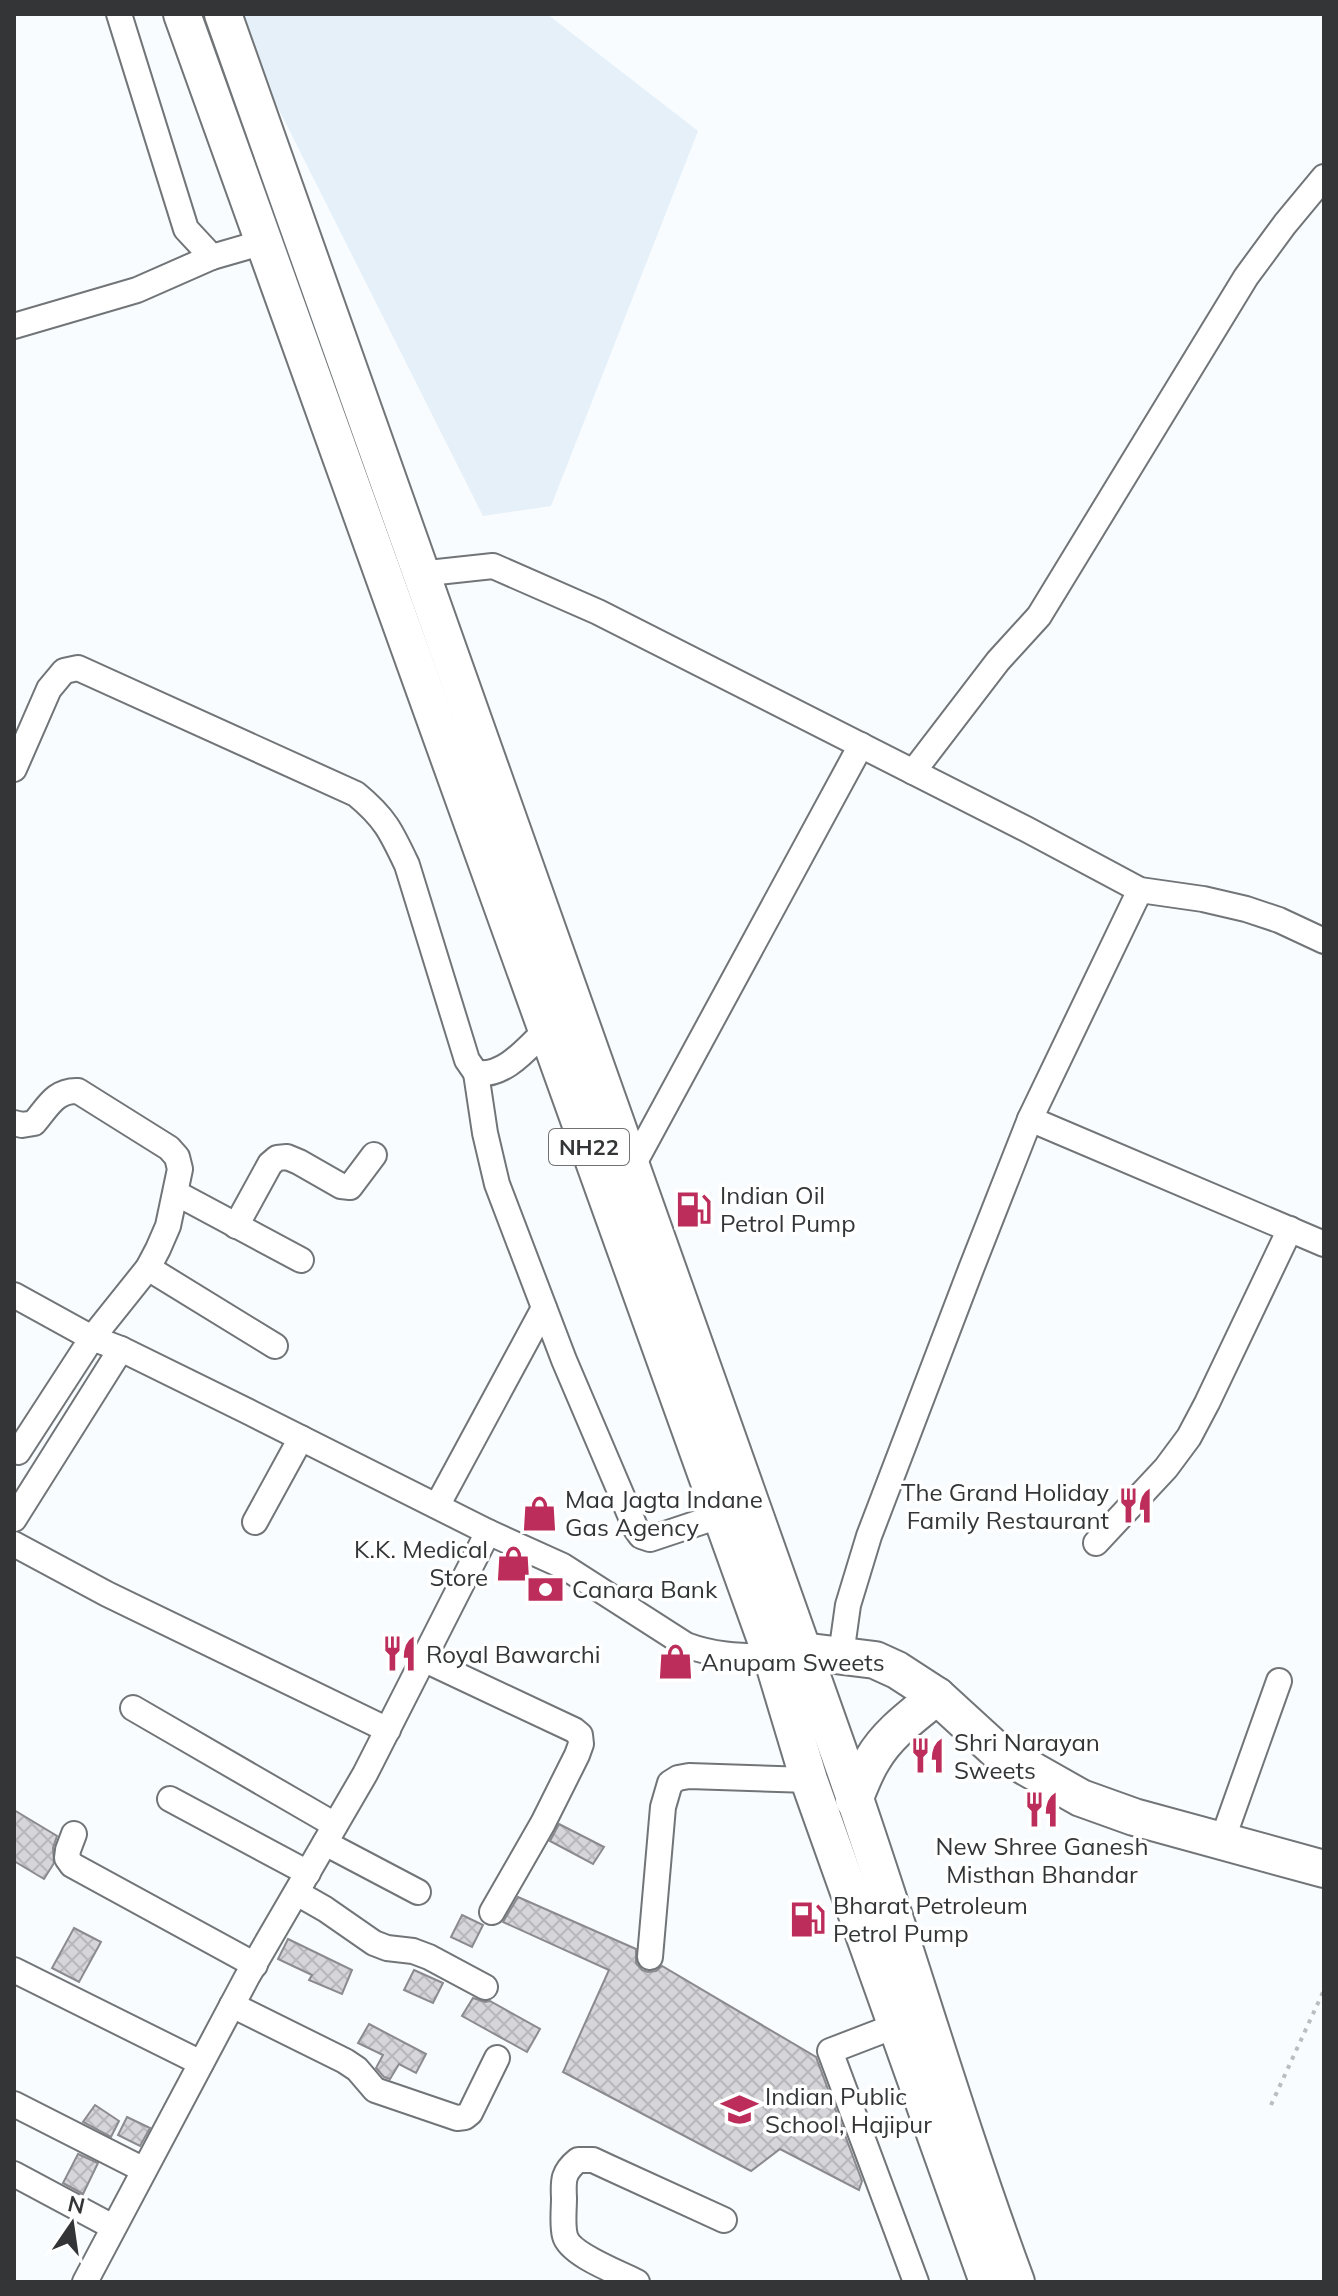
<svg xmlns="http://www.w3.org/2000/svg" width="1338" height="2296" font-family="Mulish,sans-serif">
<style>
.built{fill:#e5f0f9}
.building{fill:url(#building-cross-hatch);stroke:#8a8a8f;stroke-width:2}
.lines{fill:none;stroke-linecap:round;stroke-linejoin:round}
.minor-casing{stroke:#717578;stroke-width:28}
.highway-casing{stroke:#717578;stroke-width:40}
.path{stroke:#babdc0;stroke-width:4;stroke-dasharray:4 6;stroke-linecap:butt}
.minor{stroke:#fff;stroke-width:24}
.highway{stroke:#fff;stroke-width:36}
.labels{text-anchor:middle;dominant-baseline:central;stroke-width:7;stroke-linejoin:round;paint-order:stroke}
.shield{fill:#fff;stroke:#707272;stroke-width:2}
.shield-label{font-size:22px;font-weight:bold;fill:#333536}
.poi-label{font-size:24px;fill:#333536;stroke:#fff;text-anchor:start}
</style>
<defs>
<pattern id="building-cross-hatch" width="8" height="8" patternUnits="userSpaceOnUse" patternTransform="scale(2)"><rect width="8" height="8" fill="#d5d5da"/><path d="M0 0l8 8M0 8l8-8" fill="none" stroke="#b7b7bc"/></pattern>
</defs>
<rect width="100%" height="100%" fill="#f8fcff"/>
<!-- built -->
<polygon class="built" points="231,14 547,14 698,131 551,506 483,516"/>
<!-- building -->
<g class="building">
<polygon points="14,1810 57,1836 53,1848 54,1863 44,1879 14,1861"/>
<polygon points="559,1824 604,1847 593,1864 550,1841"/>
<polygon points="518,1897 636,1949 636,1963 642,1970 648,1972 656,1971 662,1966 816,2057 862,2181 859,2190 780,2149 751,2171 563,2072 609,1970 503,1922"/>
<polygon points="462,1915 483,1925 472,1947 451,1937"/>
<polygon points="74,1928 101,1942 79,1982 52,1968"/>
<polygon points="288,1939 352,1970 342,1994 309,1980 312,1975 278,1959"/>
<polygon points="414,1970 443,1983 433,2003 404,1990"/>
<polygon points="473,1998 485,2002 490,2001 540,2029 527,2052 462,2016"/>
<polygon points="369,2024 426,2054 416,2073 399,2064 390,2079 384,2077 376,2068 383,2055 358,2043"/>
<polygon points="95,2105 119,2121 111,2137 83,2122"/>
<polygon points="127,2117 150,2128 140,2146 118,2135"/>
<polygon points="78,2154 98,2163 83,2194 63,2183"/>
</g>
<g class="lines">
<defs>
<g id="minor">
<polyline points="119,14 186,229 212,257 264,242"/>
<polyline points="14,326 137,290 212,257"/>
<polyline points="419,574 493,566 598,612 1026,829 1140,890 1203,899 1246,909 1279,920 1324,941"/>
<path d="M14,769L49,689L64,671L78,668L356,794C385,818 391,831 407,865L467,1060L476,1073C505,1077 527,1048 547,1029"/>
<polyline points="913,772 998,661 1039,616 1246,277 1285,224 1324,177"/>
<polyline points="476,1073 485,1133 497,1184 564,1360 636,1529 641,1536 650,1539 722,1515"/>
<polyline points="1030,1119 1324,1244"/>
<path d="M14,1123L22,1125L34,1123C48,1107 55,1090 78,1091L169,1148L177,1157L180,1169L168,1226L158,1249L148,1268L92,1338L18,1452"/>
<polyline points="631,1169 861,745"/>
<polyline points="176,1193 301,1260"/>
<polyline points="236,1226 270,1164 277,1158 287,1157 299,1162 341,1186 350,1187 374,1155"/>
<polyline points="148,1268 275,1346"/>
<path d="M14,1295L92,1338L121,1349L251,1413L488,1532L563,1566L686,1645C715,1656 742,1656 772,1657"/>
<polyline points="437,1506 544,1308"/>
<polyline points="14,1519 121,1349"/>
<polyline points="255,1522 301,1438"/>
<polyline points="1096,1543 1166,1468 1189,1437 1207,1403 1290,1229"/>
<polyline points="14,1544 107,1594 388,1730"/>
<polyline points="841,1655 848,1605 869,1536 971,1269 1030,1119 1140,890"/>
<polyline points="423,1659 574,1730 580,1735 581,1744 577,1755 543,1823 492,1912"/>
<polyline points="133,1708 335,1825"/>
<polyline points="170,1799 308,1873"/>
<polyline points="74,1834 68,1850 67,1858 72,1865 255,1965"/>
<polyline points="1222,1841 1279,1681"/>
<polyline points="325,1843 418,1892"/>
<polyline points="297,1893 325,1909 374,1943 387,1948 413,1951 429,1957 485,1987"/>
<polyline points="650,1957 663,1807 670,1783 678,1778 689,1776 809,1780"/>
<polyline points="14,1970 201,2063"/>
<polyline points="232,2005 345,2061 357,2069 375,2090 457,2118 465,2117 470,2113 497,2058"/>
<polyline points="895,2026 830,2051 916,2282"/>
<polyline points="14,2104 144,2170"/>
<polyline points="14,2174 113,2227"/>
<polyline points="85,2282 247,1977 365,1774 488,1532"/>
<path d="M637,2282C620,2273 570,2255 565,2236C562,2225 564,2210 564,2198C563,2180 563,2172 578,2160H593L608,2167L724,2220"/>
</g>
<g id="highway">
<polyline points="182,14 772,1657 809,1780 988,2282"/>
<path d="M223,14C427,599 637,1182 844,1767C904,1938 953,2112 1016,2282"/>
<polyline points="780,1655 802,1651 875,1660 897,1670 937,1696 996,1750 1081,1798 1134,1817 1324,1869"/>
<path d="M854,1800C860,1786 865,1771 873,1759C888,1733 914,1715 937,1696"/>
</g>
</defs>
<!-- minor casing -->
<use href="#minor" class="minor-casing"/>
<!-- highway casing -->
<use href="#highway" class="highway-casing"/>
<!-- path -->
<polyline class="path" points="1271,2105 1324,1990"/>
<!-- minor -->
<use href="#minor" class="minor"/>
<!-- highway -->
<use href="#highway" class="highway"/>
</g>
<!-- icons -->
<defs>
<symbol id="fuel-bare" viewBox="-9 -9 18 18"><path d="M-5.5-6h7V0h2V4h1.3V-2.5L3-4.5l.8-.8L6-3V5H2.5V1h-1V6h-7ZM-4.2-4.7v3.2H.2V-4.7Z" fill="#bc2d5b" stroke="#fff" stroke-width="2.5" paint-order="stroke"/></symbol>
<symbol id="restaurant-bare" viewBox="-9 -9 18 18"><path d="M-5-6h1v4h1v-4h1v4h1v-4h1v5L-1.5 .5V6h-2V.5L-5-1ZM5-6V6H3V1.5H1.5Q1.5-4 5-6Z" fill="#bc2d5b" stroke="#fff" stroke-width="2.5" paint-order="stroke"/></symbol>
<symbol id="shop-bare" viewBox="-9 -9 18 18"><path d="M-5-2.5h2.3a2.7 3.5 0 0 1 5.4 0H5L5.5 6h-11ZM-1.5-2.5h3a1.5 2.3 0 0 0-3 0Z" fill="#bc2d5b" stroke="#fff" stroke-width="2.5" paint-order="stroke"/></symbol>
<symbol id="bank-bare" viewBox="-9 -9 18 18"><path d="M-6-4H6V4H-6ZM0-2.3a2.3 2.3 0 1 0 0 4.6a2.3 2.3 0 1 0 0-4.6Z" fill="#bc2d5b" stroke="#fff" stroke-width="2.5" paint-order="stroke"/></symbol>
<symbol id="school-bare" viewBox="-9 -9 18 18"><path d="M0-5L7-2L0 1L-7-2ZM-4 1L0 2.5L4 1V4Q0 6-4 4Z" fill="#bc2d5b" stroke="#fff" stroke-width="2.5" paint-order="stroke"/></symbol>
</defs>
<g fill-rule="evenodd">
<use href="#fuel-bare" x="668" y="1184" width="51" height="51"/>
<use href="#restaurant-bare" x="1110" y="1480" width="51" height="51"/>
<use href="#shop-bare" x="514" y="1488" width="51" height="51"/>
<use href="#shop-bare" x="488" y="1538" width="51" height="51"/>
<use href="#bank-bare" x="520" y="1564" width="51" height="51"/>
<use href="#restaurant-bare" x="374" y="1628" width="51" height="51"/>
<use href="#shop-bare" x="650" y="1636" width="51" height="51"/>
<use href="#restaurant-bare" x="902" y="1730" width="51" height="51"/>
<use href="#restaurant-bare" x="1016" y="1784" width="51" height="51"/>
<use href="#fuel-bare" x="782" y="1894" width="51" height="51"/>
<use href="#school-bare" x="714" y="2084" width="51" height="51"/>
</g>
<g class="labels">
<!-- shield labels -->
<rect class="shield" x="549" y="1129" width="80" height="36" rx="6"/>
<g class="shield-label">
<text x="589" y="1147">NH22</text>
</g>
<!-- poi labels -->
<g class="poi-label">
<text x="720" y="1195">Indian Oil<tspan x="720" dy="28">Petrol Pump</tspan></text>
<text x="1109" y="1492" text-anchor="end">The Grand Holiday<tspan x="1109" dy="28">Family Restaurant</tspan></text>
<text x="565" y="1499">Maa Jagta Indane<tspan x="565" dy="28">Gas Agency</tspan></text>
<text x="488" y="1549" text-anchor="end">K.K. Medical<tspan x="488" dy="28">Store</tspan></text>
<text x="572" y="1589">Canara Bank</text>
<text x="426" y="1654">Royal Bawarchi</text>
<text x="701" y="1662">Anupam Sweets</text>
<text x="954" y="1742">Shri Narayan<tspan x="954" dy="28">Sweets</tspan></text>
<text x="1042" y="1846" text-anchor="middle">New Shree Ganesh<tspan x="1042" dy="28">Misthan Bhandar</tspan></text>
<text x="833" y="1905">Bharat Petroleum<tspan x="833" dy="28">Petrol Pump</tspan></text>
<text x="765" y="2096">Indian Public<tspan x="765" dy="28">School, Hajipur</tspan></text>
</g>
</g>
<!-- border -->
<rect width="1338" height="2296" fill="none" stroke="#333536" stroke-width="32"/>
<!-- north arrow -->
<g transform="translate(72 2224) rotate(13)" stroke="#ffffff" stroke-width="6" paint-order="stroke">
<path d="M0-6L14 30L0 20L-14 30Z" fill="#333536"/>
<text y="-12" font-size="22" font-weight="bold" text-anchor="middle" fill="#333536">N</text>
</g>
</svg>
